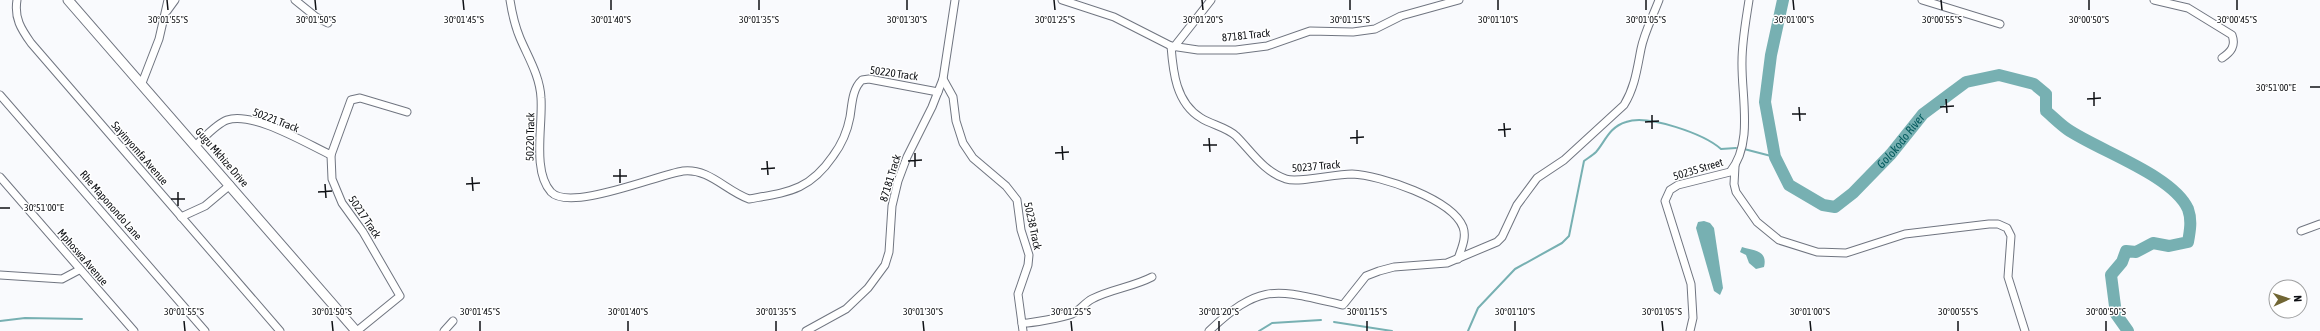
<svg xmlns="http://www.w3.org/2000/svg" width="2320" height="331" font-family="'Asap Condensed',sans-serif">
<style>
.water{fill:#77b0b2}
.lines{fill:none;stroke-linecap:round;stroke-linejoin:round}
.stream{stroke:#77b0b2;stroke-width:2}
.river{stroke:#77b0b2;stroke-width:12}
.minor-casing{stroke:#707580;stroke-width:9}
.tertiary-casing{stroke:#707580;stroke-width:11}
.minor{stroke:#fff;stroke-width:7}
.tertiary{stroke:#fff;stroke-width:9}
.ticks{fill:none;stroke:#0f1115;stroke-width:1.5}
.labels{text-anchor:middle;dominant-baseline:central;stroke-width:3;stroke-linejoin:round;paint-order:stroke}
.street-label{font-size:11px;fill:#0f1115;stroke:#fff}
.water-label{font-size:12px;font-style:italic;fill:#035b5e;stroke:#fff}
.ticks-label{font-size:10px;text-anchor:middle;fill:#0f1115;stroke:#fff;stroke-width:3;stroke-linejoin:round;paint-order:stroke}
</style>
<rect width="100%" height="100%" fill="#f9fafd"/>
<!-- water -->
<g class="water">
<polygon points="1704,221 1710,223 1714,228 1723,288 1720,295 1714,291 1696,228 1698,222"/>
<path d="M1742,247C1754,251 1768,250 1764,267L1756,269L1749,263L1746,255L1740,252Z"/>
</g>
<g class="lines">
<!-- stream -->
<g class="stream">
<polyline points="1744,149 1775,157"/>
<polyline points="0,321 25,318 82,319"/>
<polyline points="1334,322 1392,331"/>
<polyline points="1259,331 1272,323 1321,320"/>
<path d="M1468,331L1478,308L1515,269L1562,243L1569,236L1584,161C1588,158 1593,155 1596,152C1605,142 1609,127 1626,122C1648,114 1704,134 1721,149L1736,148"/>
</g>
<!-- river -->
<path class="river" id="s1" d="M1783,0L1771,55L1765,102L1775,157L1789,185L1823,205L1835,207L1853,193L1891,154L1923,114L1966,82L1999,75L2034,84L2046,94V111C2053,117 2060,124 2067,129C2097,150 2173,175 2188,209C2192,220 2190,231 2188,242L2169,246L2153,243L2136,252L2126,251L2122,262L2111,275L2116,314L2128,331"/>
<defs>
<g id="minor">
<path d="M17,0C14,18 21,29 31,43L280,331"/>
<polyline points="295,0 316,17 328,23"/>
<path d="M510,0C512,13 515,26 520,38C528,57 540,76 541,98C543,125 532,171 551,192C570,212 657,175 683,171C709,168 726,191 749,199C788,192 809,191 833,156C842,144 847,133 850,117C852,105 852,89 862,80L869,79L938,92"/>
<polyline points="1062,0 1114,17 1171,46 1198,50 1236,50 1267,46 1310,31 1353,32 1375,29 1401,16 1459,0"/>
<polyline points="1922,0 2000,24"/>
<path d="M2154,0L2188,8L2232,35C2236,46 2231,52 2222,58"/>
<polyline points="167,11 175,0"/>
<path d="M1171,46C1173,72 1176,103 1201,118C1212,125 1226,127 1236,136C1251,151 1264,172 1286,179C1299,183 1334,174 1352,174C1380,175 1452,199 1463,227C1467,238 1461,249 1458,259"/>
<polyline points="1174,47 1211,0"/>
<polyline points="943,79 953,97 956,121 963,143 973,158 1006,186 1017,200 1021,230 1029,255 1028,265 1018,294 1023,331"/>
<polyline points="142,83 159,39 168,0"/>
<polyline points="0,95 205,331"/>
<path d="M196,145C204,138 216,124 227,120C253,111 307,144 331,155"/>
<polyline points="1735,166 1734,184 1736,192 1757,222 1779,240 1817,252 1846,253 1905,234 1989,224 1998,224 2007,228 2011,236 2008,277 2025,331"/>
<polyline points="0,177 134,331"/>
<polyline points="181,217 205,206 230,185"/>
<polyline points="2301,231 2320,224"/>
<polyline points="0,275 62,279 79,270"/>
<path d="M1022,323C1028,324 1065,317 1072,314C1080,311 1084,303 1092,299C1111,289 1133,287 1152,277"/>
<polyline points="357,331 400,296 363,232 342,203 332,179 331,155 351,100 360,98 407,112"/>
<polyline points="444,331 453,321"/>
<polyline points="806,331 846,309 868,288 885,265 889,252 892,206 898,181 907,157 932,107 943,79 955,0"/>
<path d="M1209,331C1262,281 1276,290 1343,305L1366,276L1379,271L1394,267L1447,263L1497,242L1502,237L1517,205L1537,178L1564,160L1624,105C1635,87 1637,69 1641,49C1644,33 1653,16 1659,0"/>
<path d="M1690,331L1693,318L1691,284L1665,201L1670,190L1678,185L1730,172C1754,143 1741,96 1742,61C1742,41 1746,20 1749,0"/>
</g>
<polyline id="tertiary" points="68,0 356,331"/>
</defs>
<!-- minor casing -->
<use href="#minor" class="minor-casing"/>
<!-- tertiary casing -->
<use href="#tertiary" class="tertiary-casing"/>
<!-- minor -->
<use href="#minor" class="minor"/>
<!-- tertiary -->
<use href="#tertiary" class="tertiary"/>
</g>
<!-- ticks -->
<path class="ticks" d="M167,0L168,10M315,0L316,10M463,0L464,10M611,0V10M759,0V10M907,0V10M1054,0L1055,10M1202,0L1203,10M1350,0V10M1498,0V10M1646,0V10M1793,0L1794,10M1941,0L1942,10M2089,0V10M2237,0V10M2310,87H2320M2094,92V106M1946,99L1947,113M2087,99L2101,98M1799,107L1800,121M1940,107L1954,106M1792,114H1806M1652,115V129M1645,122L1659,121M1504,123L1505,137M1357,130V144M1498,130L1511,129M1209,138L1210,152M1350,138L1364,137M1203,145H1217M1062,146L1063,160M915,153V167M1055,153L1069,152M767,161L768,175M908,161L922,160M620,169V183M761,169L775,168M613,176H627M472,177L473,191M325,184L326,198M466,184L480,183M178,192V206M318,192L332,191M171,199H185M0,208H10M184,321L185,331M332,321L333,331M480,321V331M628,321V331M776,321V331M923,321L924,331M1071,321L1072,331M1219,321V331M1367,321V331M1515,321V331M1662,321L1663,331M1810,321L1811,331M1958,321V331M2106,321V331"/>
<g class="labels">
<!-- street labels -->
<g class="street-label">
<text transform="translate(1246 35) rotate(-6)">87181 Track</text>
<text transform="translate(894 73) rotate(8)">50220 Track</text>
<text transform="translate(276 120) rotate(21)">50221 Track</text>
<text transform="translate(530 137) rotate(-89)">50220 Track</text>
<text transform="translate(140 153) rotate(49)">Sayinyomfa Avenue</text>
<text transform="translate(222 157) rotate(49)">Gugu Mkhize Drive</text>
<text transform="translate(1316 166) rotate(-5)">50237 Track</text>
<text transform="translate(1698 169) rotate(-17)">50235 Street</text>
<text transform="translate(890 178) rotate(-73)">87181 Track</text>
<text transform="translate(111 205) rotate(49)">Rhe Maponondo Lane</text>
<text transform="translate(365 217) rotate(56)">50217 Track</text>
<text transform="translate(1033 226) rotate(78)">50238 Track</text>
<text transform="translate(83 257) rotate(49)">Mphoswa Avenue</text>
</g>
<!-- water labels -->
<g class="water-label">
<text stroke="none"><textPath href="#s1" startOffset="336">Golokodo River</textPath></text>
</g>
</g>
<g class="ticks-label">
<text x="168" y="23">30°01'55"S</text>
<text x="316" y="23">30°01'50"S</text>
<text x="464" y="23">30°01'45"S</text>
<text x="611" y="23">30°01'40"S</text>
<text x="759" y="23">30°01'35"S</text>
<text x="907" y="23">30°01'30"S</text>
<text x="1055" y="23">30°01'25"S</text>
<text x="1203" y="23">30°01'20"S</text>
<text x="1350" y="23">30°01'15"S</text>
<text x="1498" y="23">30°01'10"S</text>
<text x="1646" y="23">30°01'05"S</text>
<text x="1794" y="23">30°01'00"S</text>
<text x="1942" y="23">30°00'55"S</text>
<text x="2089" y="23">30°00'50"S</text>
<text x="2237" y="23">30°00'45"S</text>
<text x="2276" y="91">30°51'00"E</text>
<text x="44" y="211">30°51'00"E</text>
<text x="184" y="315">30°01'55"S</text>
<text x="332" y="315">30°01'50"S</text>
<text x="480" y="315">30°01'45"S</text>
<text x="628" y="315">30°01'40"S</text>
<text x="776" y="315">30°01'35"S</text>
<text x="923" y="315">30°01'30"S</text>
<text x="1071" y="315">30°01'25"S</text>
<text x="1219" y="315">30°01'20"S</text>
<text x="1367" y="315">30°01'15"S</text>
<text x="1515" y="315">30°01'10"S</text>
<text x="1662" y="315">30°01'05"S</text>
<text x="1810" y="315">30°01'00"S</text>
<text x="1958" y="315">30°00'55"S</text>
<text x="2106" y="315">30°00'50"S</text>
</g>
<!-- north arrow -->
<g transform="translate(2288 299) rotate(87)"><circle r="19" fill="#ffffff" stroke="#9fa0a1"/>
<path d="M0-3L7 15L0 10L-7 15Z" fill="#716633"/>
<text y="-6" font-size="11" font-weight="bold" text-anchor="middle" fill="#0f1115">N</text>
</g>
</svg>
